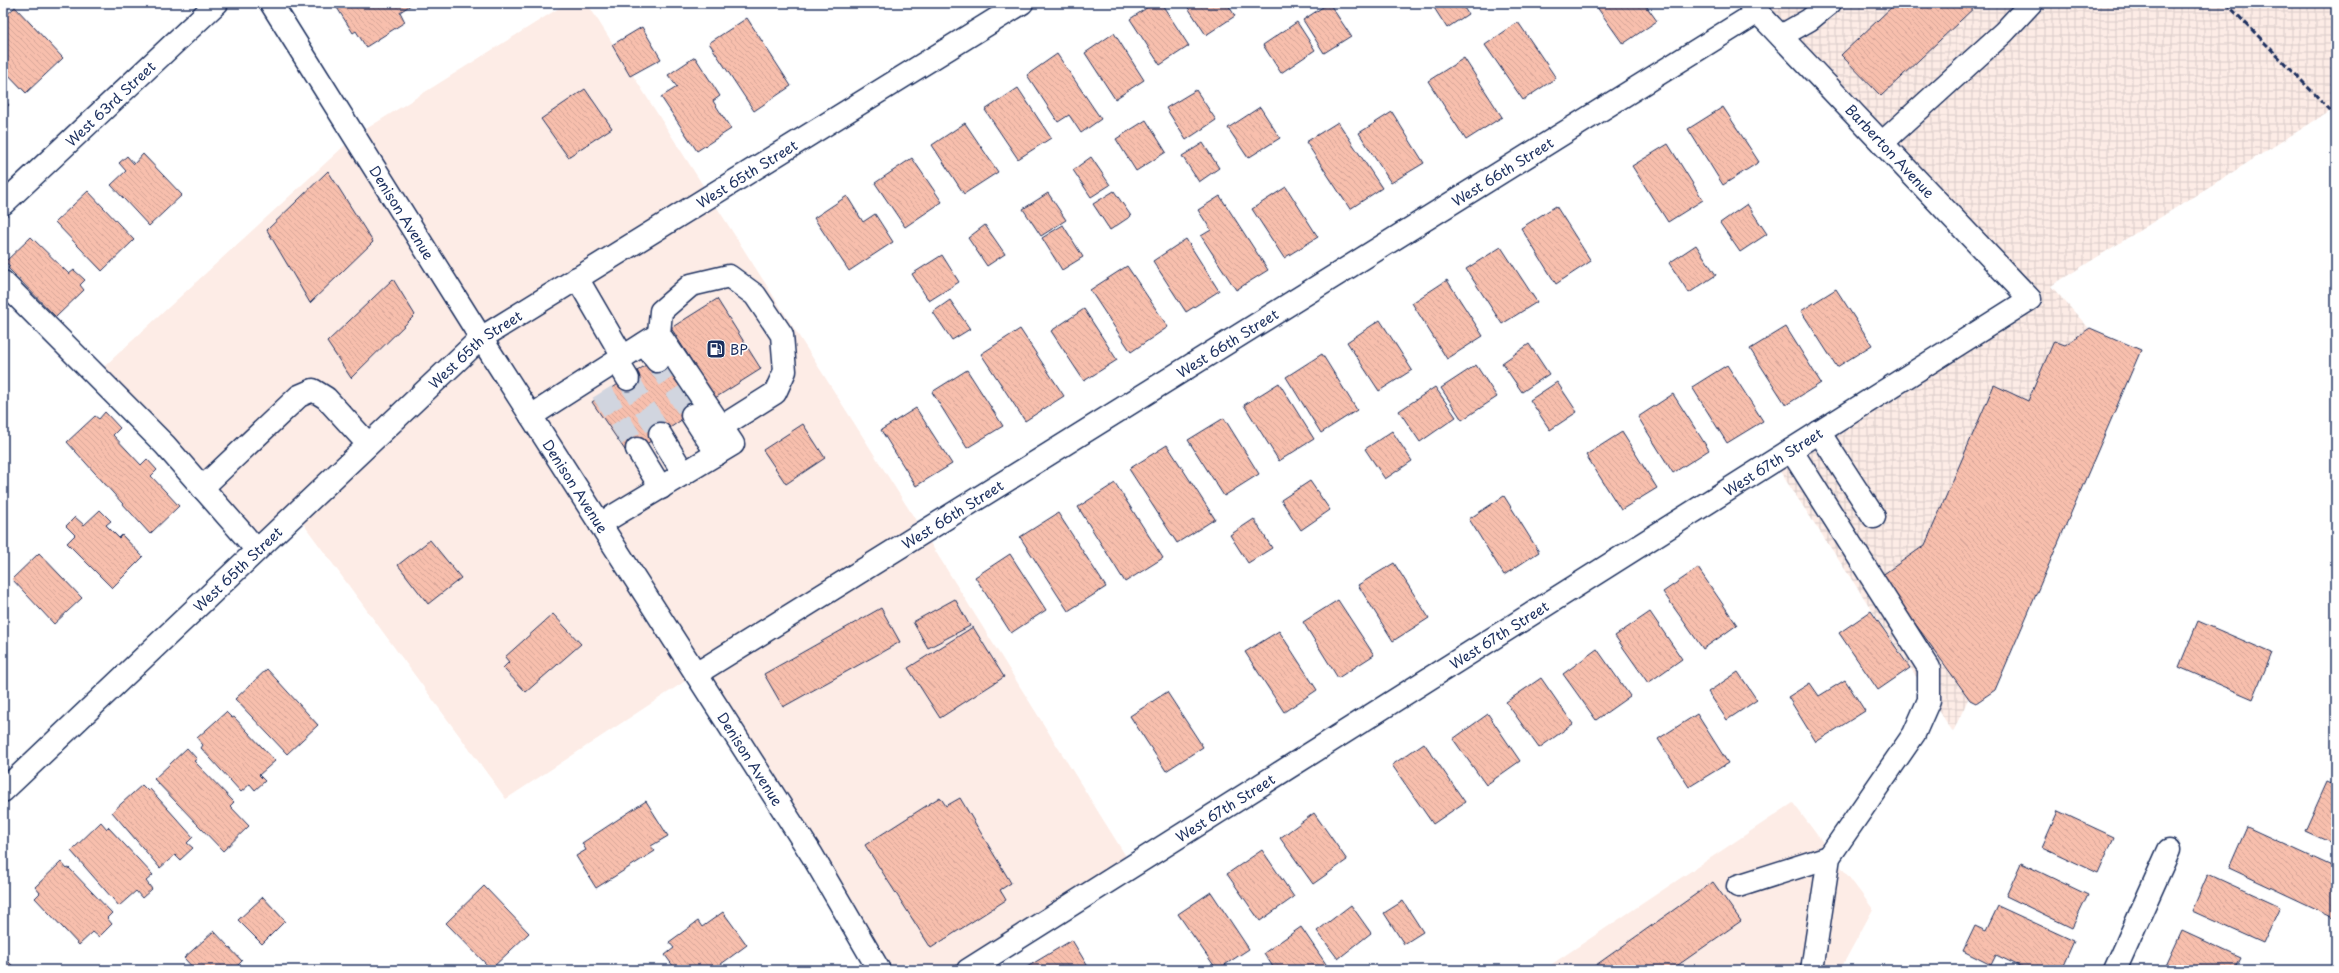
<svg xmlns="http://www.w3.org/2000/svg" width="2339" height="973" font-family="'Playpen Sans',sans-serif">
<style>
.built{fill:#fdece6}
.industrial{fill:url(#industrial-grid)}
.building{fill:url(#building-back-hatch);stroke:#1b2f5e}
.lines{fill:none;stroke-linecap:round;stroke-linejoin:round}
.minor-tunnel{stroke:#d1d5df;stroke-width:22;stroke-dasharray:22 11;stroke-linecap:butt}
.minor-casing{stroke:#1b2f5e;stroke-width:25}
.major-casing{stroke:#1b2f5e;stroke-width:25}
.minor{stroke:#fff;stroke-width:22}
.major{stroke:#fff;stroke-width:22}
.rail{stroke:#1b2f5e;stroke-width:3;stroke-dasharray:6 3;stroke-linecap:butt}
.labels{text-anchor:middle;dominant-baseline:central;stroke-width:3;stroke-linejoin:round;paint-order:stroke}
.street-label{font-size:14px;fill:#1b2f5e;stroke:#fff}
.poi-label{font-size:14px;fill:#1b2f5e;stroke:#fff;text-anchor:start}
</style>
<defs>
<pattern id="industrial-grid" width="8" height="8" patternUnits="userSpaceOnUse"><rect width="8" height="8" fill="#fdece6"/><path d="M0 4h8M4 0v8" fill="none" stroke="#d8cbc8"/></pattern>
<pattern id="building-back-hatch" width="6" height="6" patternUnits="userSpaceOnUse"><rect width="6" height="6" fill="#f8bfad"/><path d="M-1 5l2 2M0 0l6 6M5-1l2 2" fill="none" stroke="#d4a497"/></pattern>
</defs>
<rect width="100%" height="100%" fill="#fff"/>
<filter id="ink" filterUnits="userSpaceOnUse"><feTurbulence type="fractalNoise" baseFrequency=".025" numOctaves="2"/><feDisplacementMap in="SourceGraphic" scale="8" xChannelSelector="R" yChannelSelector="G"/><feConvolveMatrix kernelMatrix="1 2 1 2 8 2 1 2 1" color-interpolation-filters="sRGB"/></filter>
<g filter="url(#ink)">
<!-- built -->
<g class="built">
<polygon points="567,3 587,3 924,533 1132,866 968,970 878,970 696,674 506,799 296,514 257,550 95,375 355,136"/>
<polygon points="1793,803 1873,909 1840,970 1543,970"/>
</g>
<!-- industrial -->
<polygon class="industrial" points="1749,3 2336,3 2336,116 2330,111 2051,286 2122,365 1953,732 1773,461 2030,299"/>
<!-- building -->
<g class="building">
<polygon points="334,3 414,3 400,12 405,22 366,47 356,31 353,33"/>
<polygon points="1154,3 1161,3 1189,46 1160,65 1130,19"/>
<polygon points="1185,3 1227,3 1235,16 1206,35"/>
<polygon points="1329,3 1351,36 1324,53 1303,20"/>
<polygon points="1431,3 1461,3 1468,14 1447,28"/>
<polygon points="1594,3 1644,3 1657,21 1623,44"/>
<polygon points="1896,3 1979,3 1881,96 1841,55"/>
<polygon points="15,7 63,58 26,93 3,69 3,18"/>
<polygon points="747,18 791,86 754,111 709,43"/>
<polygon points="1297,22 1315,50 1281,73 1263,45"/>
<polygon points="1518,22 1556,78 1523,100 1485,45"/>
<polygon points="642,27 661,59 630,76 612,45"/>
<polygon points="1114,33 1144,80 1115,99 1085,53"/>
<polygon points="1057,54 1101,119 1081,133 1069,115 1058,122 1027,75"/>
<polygon points="695,57 720,96 713,101 731,129 697,151 661,97 677,87 668,75"/>
<polygon points="1464,58 1502,117 1466,140 1428,81"/>
<polygon points="1018,88 1051,138 1018,159 985,110"/>
<polygon points="585,89 612,128 568,157 541,119"/>
<polygon points="1196,90 1216,120 1186,140 1166,108"/>
<polygon points="3,98 9,105 3,110"/>
<polygon points="1260,107 1280,138 1248,158 1228,128"/>
<polygon points="1723,107 1759,162 1723,185 1688,129"/>
<polygon points="1392,112 1424,163 1391,183 1359,133"/>
<polygon points="1146,120 1166,152 1136,171 1116,139"/>
<polygon points="1338,122 1382,188 1350,209 1306,142"/>
<polygon points="965,123 998,172 964,194 932,145"/>
<polygon points="1203,143 1219,168 1199,182 1182,156"/>
<polygon points="1668,144 1703,200 1668,222 1632,166"/>
<polygon points="143,154 182,195 149,226 111,185 126,171 119,163 127,156 134,164"/>
<polygon points="1091,157 1110,185 1091,197 1073,170"/>
<polygon points="912,158 942,202 905,227 875,183"/>
<polygon points="328,171 373,242 310,303 267,230"/>
<polygon points="1286,187 1318,237 1284,258 1252,209"/>
<polygon points="88,191 134,240 102,271 55,222"/>
<polygon points="1114,191 1131,216 1110,230 1093,204"/>
<polygon points="1048,193 1066,220 1041,236 1023,209"/>
<polygon points="847,196 863,222 875,214 893,242 849,271 814,218"/>
<polygon points="1220,196 1268,270 1236,290 1201,236 1211,230 1198,210"/>
<polygon points="1747,204 1767,234 1740,252 1720,223"/>
<polygon points="1556,206 1591,261 1556,284 1521,228"/>
<polygon points="985,225 1005,254 987,266 968,238"/>
<polygon points="1063,225 1083,257 1062,270 1042,238"/>
<polygon points="31,237 69,274 74,270 85,280 80,285 84,290 56,317 8,268 10,266 5,262"/>
<polygon points="1186,239 1219,291 1186,312 1153,261"/>
<polygon points="1696,245 1716,275 1689,293 1669,263"/>
<polygon points="1501,247 1537,302 1502,324 1466,269"/>
<polygon points="942,255 959,282 929,301 912,274"/>
<polygon points="1127,266 1168,327 1131,352 1090,290"/>
<polygon points="393,279 415,315 351,378 327,342"/>
<polygon points="1447,280 1483,336 1447,359 1412,303"/>
<polygon points="1836,289 1872,345 1837,367 1801,311"/>
<polygon points="717,299 761,369 715,398 671,328"/>
<polygon points="950,300 970,329 952,340 933,312"/>
<polygon points="1084,309 1117,360 1084,381 1051,331"/>
<polygon points="1380,320 1412,370 1379,391 1347,342"/>
<polygon points="1786,327 1821,383 1786,405 1750,349"/>
<polygon points="2090,328 2141,350 1995,690 1976,703 1970,700 1881,576 1925,545 1994,385 2028,401 2054,341 2065,345"/>
<polygon points="1020,329 1064,396 1025,421 981,354"/>
<polygon points="1529,344 1549,374 1522,392 1502,363"/>
<polygon points="1322,354 1357,410 1321,433 1286,377"/>
<polygon points="659,356 696,410 629,456 592,402"/>
<polygon points="1476,365 1497,397 1462,420 1441,388"/>
<polygon points="1727,365 1763,421 1727,443 1692,387"/>
<polygon points="967,370 1003,426 967,448 932,392"/>
<polygon points="1557,382 1577,412 1550,430 1530,400"/>
<polygon points="1279,383 1314,439 1279,461 1244,405"/>
<polygon points="1435,387 1456,417 1420,442 1399,411"/>
<polygon points="1673,394 1709,450 1673,473 1638,417"/>
<polygon points="916,408 952,464 916,486 881,430"/>
<polygon points="105,412 120,428 113,435 141,465 147,459 157,470 151,476 179,506 150,534 67,442 95,416 99,419"/>
<polygon points="1224,418 1259,474 1224,496 1188,440"/>
<polygon points="803,424 825,458 786,484 763,450"/>
<polygon points="1392,431 1412,461 1385,479 1365,449"/>
<polygon points="1622,432 1657,488 1621,510 1586,455"/>
<polygon points="1167,445 1215,519 1177,543 1129,469"/>
<polygon points="1310,481 1330,510 1301,530 1281,500"/>
<polygon points="1115,483 1163,558 1125,582 1078,507"/>
<polygon points="1504,496 1539,552 1504,575 1469,519"/>
<polygon points="100,510 111,521 106,525 119,538 122,535 143,557 112,588 67,543 75,535 66,526 75,517 84,525"/>
<polygon points="1058,513 1106,587 1068,611 1020,537"/>
<polygon points="1254,519 1272,548 1248,563 1230,535"/>
<polygon points="430,540 461,578 428,604 398,565"/>
<polygon points="39,553 82,598 54,624 12,579"/>
<polygon points="1010,554 1046,610 1011,633 975,577"/>
<polygon points="1394,563 1429,618 1393,641 1358,585"/>
<polygon points="1698,568 1737,625 1703,649 1663,592"/>
<polygon points="955,599 970,626 928,648 913,622"/>
<polygon points="1338,600 1374,655 1338,678 1303,622"/>
<polygon points="881,608 900,642 783,707 764,674"/>
<polygon points="1871,611 1910,668 1878,690 1839,633"/>
<polygon points="1650,612 1682,659 1648,683 1615,636"/>
<polygon points="553,614 581,644 526,692 503,668 509,662 505,657"/>
<polygon points="2198,621 2272,653 2253,699 2179,667"/>
<polygon points="973,627 1004,677 940,718 908,668"/>
<polygon points="1279,631 1317,690 1284,712 1245,652"/>
<polygon points="1597,649 1630,696 1596,720 1563,674"/>
<polygon points="267,669 318,725 287,754 235,699"/>
<polygon points="1738,672 1757,700 1727,720 1708,692"/>
<polygon points="1541,678 1573,724 1539,748 1506,702"/>
<polygon points="1845,680 1865,711 1816,742 1788,697 1810,683 1819,696"/>
<polygon points="1167,692 1203,747 1166,771 1130,716"/>
<polygon points="226,712 232,718 234,717 275,761 259,775 265,781 255,790 250,784 241,792 201,748 203,745 197,738"/>
<polygon points="1488,714 1520,761 1486,785 1453,739"/>
<polygon points="1697,714 1728,763 1689,787 1658,739"/>
<polygon points="1424,743 1465,802 1433,824 1392,765"/>
<polygon points="187,748 197,759 194,761 234,802 230,806 249,826 223,851 154,779"/>
<polygon points="2327,782 2336,786 2336,845 2305,831"/>
<polygon points="142,785 148,791 150,789 193,837 187,843 193,848 180,860 175,855 160,868 112,812"/>
<polygon points="940,797 946,806 960,798 1011,883 1000,890 1006,900 931,948 865,845"/>
<polygon points="646,801 668,836 651,846 655,851 596,888 576,856 586,850 582,843"/>
<polygon points="2058,811 2114,837 2098,873 2042,847"/>
<polygon points="1314,813 1347,860 1313,884 1280,838"/>
<polygon points="101,822 107,829 108,827 153,875 146,881 152,889 142,898 136,891 119,906 71,851"/>
<polygon points="2247,827 2336,868 2336,918 2229,868"/>
<polygon points="1262,850 1294,897 1260,921 1227,874"/>
<polygon points="61,862 67,869 69,868 112,913 107,918 112,924 99,937 93,932 79,945 35,898 40,893 35,887"/>
<polygon points="2021,863 2088,895 2072,928 2006,896"/>
<polygon points="2208,874 2280,907 2263,943 2192,911"/>
<polygon points="1713,882 1741,921 1671,970 1589,970"/>
<polygon points="484,886 529,933 491,969 446,923"/>
<polygon points="1211,892 1249,949 1217,970 1178,914"/>
<polygon points="263,897 285,921 262,944 238,920"/>
<polygon points="1403,901 1423,932 1404,944 1384,913"/>
<polygon points="1351,905 1371,933 1338,959 1317,931"/>
<polygon points="1998,906 2074,941 2061,970 2028,970 1996,955 1991,965 1963,951 1975,926 1986,931"/>
<polygon points="723,912 747,945 713,970 676,970 665,955 674,948 669,942 698,921 702,927"/>
<polygon points="1301,927 1330,970 1275,970 1264,953"/>
<polygon points="214,931 242,961 233,970 195,970 184,958"/>
<polygon points="2182,931 2241,958 2235,970 2164,970"/>
<polygon points="1072,940 1090,970 1022,970"/>
<polygon points="3,955 16,970 3,970"/>
</g>
<g class="lines">
<!-- minor-tunnel -->
<g class="minor-tunnel">
<polyline points="657,361 692,415"/>
<polyline points="628,379 660,434"/>
<polyline points="602,392 637,449"/>
</g>
<defs>
<g id="minor">
<polyline points="1781,36 1809,20 1830,3"/>
<polyline points="1882,143 2004,32 2031,3"/>
<path id="s1" d="M3,204L217,3"/>
<polyline points="577,278 623,357"/>
<polyline points="3,282 165,445 257,550"/>
<polyline points="659,334 661,311 691,285 729,276 755,295 782,335 785,371 775,393 721,427"/>
<polyline points="644,344 657,361"/>
<polyline points="617,361 628,379"/>
<polyline points="692,415 717,454"/>
<polyline points="531,416 659,334 733,444 600,524"/>
<polyline points="1819,432 1874,517"/>
<polyline points="660,434 684,474"/>
<polyline points="637,449 661,488"/>
<polyline points="1791,450 1929,668 1929,700 1914,734 1829,857 1812,970"/>
<polyline points="202,488 299,396 313,390 326,398 368,444"/>
<path id="s2" d="M696,674L1758,12"/>
<path id="s3" d="M3,791L481,338L1022,3"/>
<polyline points="1738,886 1829,857"/>
<path id="s4" d="M968,970L2030,299L1749,3"/>
<polyline points="2115,970 2169,850"/>
</g>
<g id="major">
<path id="s5" d="M271,3L481,338L812,855L879,970"/>
</g>
</defs>
<!-- minor casing -->
<use href="#minor" class="minor-casing"/>
<!-- major casing -->
<use href="#major" class="major-casing"/>
<!-- minor -->
<use href="#minor" class="minor"/>
<!-- major -->
<use href="#major" class="major"/>
<!-- rail -->
<polyline class="rail" points="2226,3 2336,116"/>
</g>
</g>
<!-- icons -->
<defs>
<symbol id="fuel-square" viewBox="-11 -11 22 22"><rect x="-9" y="-9" width="18" height="18" rx="4" fill="#1b2f5e" stroke="#fff"/><path d="M-5.5-6h7V0h2V4h1.3V-2.5L3-4.5l.8-.8L6-3V5H2.5V1h-1V6h-7ZM-4.2-4.7v3.2H.2V-4.7Z" fill="#fff"/></symbol>
</defs>
<g fill-rule="evenodd">
<use href="#fuel-square" x="705" y="338" width="22" height="22"/>
</g>
<g class="labels">
<!-- street labels -->
<g class="street-label">
<text stroke="none"><textPath href="#s1" startOffset="147">West 63rd Street</textPath></text>
<text transform="translate(1890 151) rotate(47)">Barberton Avenue</text>
<text stroke="none"><textPath href="#s2" startOffset="950">West 66th Street</textPath></text>
<text stroke="none"><textPath href="#s3" startOffset="971">West 65th Street</textPath></text>
<text stroke="none"><textPath href="#s5" startOffset="247">Denison Avenue</textPath></text>
<text stroke="none"><textPath href="#s2" startOffset="626">West 66th Street</textPath></text>
<text stroke="none"><textPath href="#s3" startOffset="647">West 65th Street</textPath></text>
<text stroke="none"><textPath href="#s4" startOffset="952">West 67th Street</textPath></text>
<text stroke="none"><textPath href="#s5" startOffset="571">Denison Avenue</textPath></text>
<text stroke="none"><textPath href="#s2" startOffset="302">West 66th Street</textPath></text>
<text stroke="none"><textPath href="#s3" startOffset="323">West 65th Street</textPath></text>
<text stroke="none"><textPath href="#s4" startOffset="628">West 67th Street</textPath></text>
<text stroke="none"><textPath href="#s5" startOffset="895">Denison Avenue</textPath></text>
<text stroke="none"><textPath href="#s4" startOffset="304">West 67th Street</textPath></text>
</g>
<!-- poi labels -->
<g class="poi-label">
<text x="730" y="349">BP</text>
</g>
</g>
<!-- margin -->
<rect width="2339" height="973" fill="none" stroke="#fff" stroke-width="16"/>
<rect x="8" y="8" width="2323" height="957" fill="none" stroke="#1b2f5e" stroke-width="1.5" filter="url(#ink)"/>
</svg>
